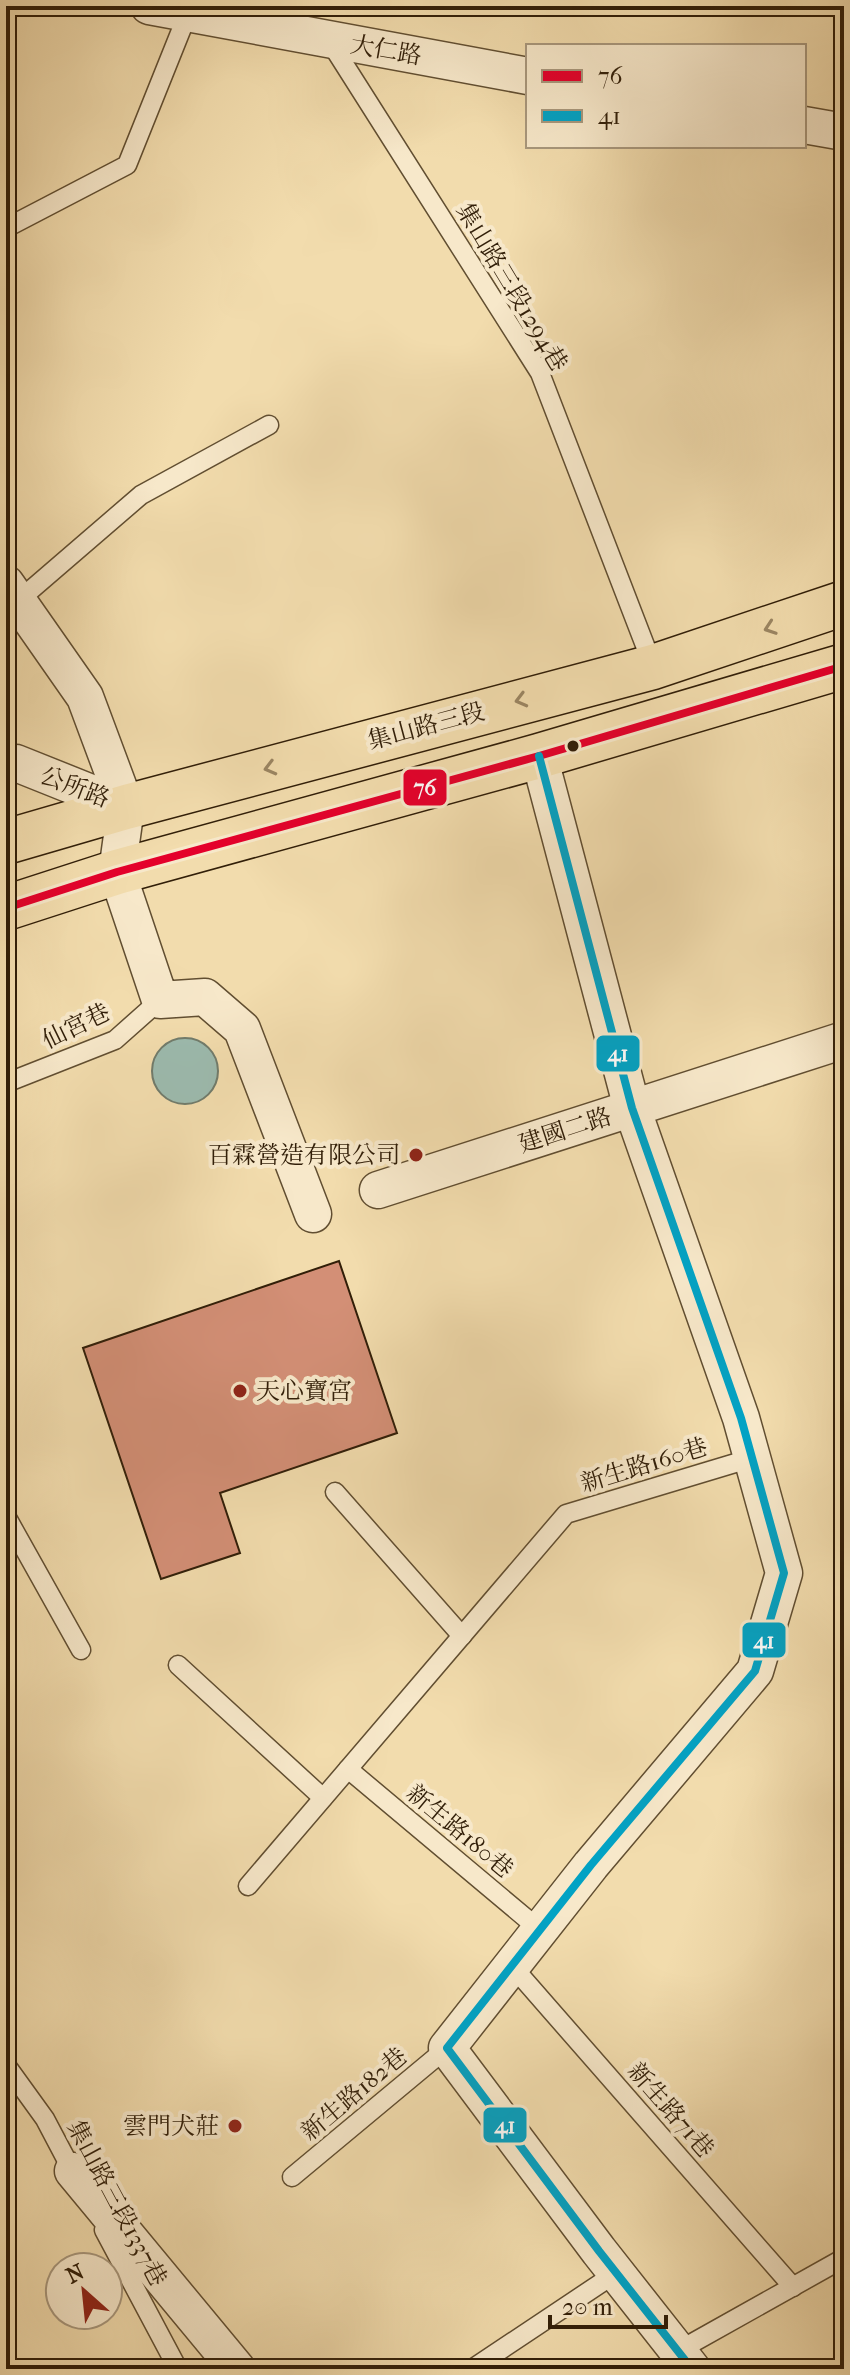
<svg xmlns="http://www.w3.org/2000/svg" width="850" height="2375" font-family="'IM FELL French Canon','Noto Serif TC',serif">
<style>
.water{fill:#9cbbaf;stroke:#717c6c;stroke-width:2}
.building{fill:#d38f76;stroke:#311e08;stroke-width:2}
.lines{fill:none;stroke-linecap:round;stroke-linejoin:round}
.lane-casing{stroke:#614e31;stroke-width:21}
.street-casing{stroke:#614e31;stroke-width:39}
.primary-casing{stroke:#311e08;stroke-width:47}
.lane{stroke:#f7e8ca;stroke-width:18}
.street{stroke:#f7e8ca;stroke-width:36}
.primary{stroke:#f2dcad;stroke-width:44}
.bus-1-casing{stroke:#f7e8ca;stroke-width:14}
.bus-2-casing{stroke:#f7e8ca;stroke-width:14}
.bus-1{stroke:#e4002b;stroke-width:8}
.bus-2{stroke:#02a2c4;stroke-width:8}
.oneway{stroke:#9b8663}
.bus-dot{fill:#311e08;stroke:#f7e8ca;stroke-width:3}
.poi-dot{fill:#8f2418;stroke:#f7e8ca;stroke-width:3}
.labels{text-anchor:middle;dominant-baseline:central;stroke-width:8;stroke-linejoin:round;paint-order:stroke}
.street-label{font-size:24px;fill:#311e08;stroke:#f7e8ca}
.poi-label{font-size:24px;fill:#311e08;stroke:#f7e8ca;text-anchor:end}
.line-badge{stroke:#f7e8ca;stroke-width:3}
.badge-label{font-size:22px;text-anchor:middle;font-weight:bold;fill:#fff}
</style>
<rect width="100%" height="100%" fill="#f2dcad"/>
<filter id="stains"><feTurbulence type="fractalNoise" baseFrequency=".0025" numOctaves="4"/><feColorMatrix values="0 0 0 0 .2 0 0 0 0 .09 0 0 0 0 .02 0 0 0 .5 -.17"/></filter>
<radialGradient id="worn" r=".72"><stop offset=".6" stop-color="#630" stop-opacity="0"/><stop offset="1" stop-color="#630" stop-opacity=".3"/></radialGradient>
<!-- water -->
<circle class="water" cx="185" cy="1071" r="33"/>
<!-- building -->
<polygon class="building" points="339,1261 397,1433 220,1493 240,1553 161,1579 83,1348"/>
<g class="lines">
<defs>
<g id="lane">
<polyline points="330,42 540,373 653,666"/>
<polyline points="6,228 127,165 188,13"/>
<polyline points="18,601 141,495 269,425"/>
<polyline points="6,1083 115,1040 160,1000"/>
<polyline points="335,1492 462,1636"/>
<polyline points="6,1516 81,1650"/>
<polyline points="178,1665 323,1798"/>
<polyline points="348,1769 540,1930"/>
<polyline points="248,1886 566,1514 752,1458"/>
<polyline points="512,1966 793,2287"/>
<polyline points="6,2065 45,2119 75,2176"/>
<polyline points="292,2177 447,2048"/>
<polyline points="104,2230 178,2369"/>
<polyline points="678,2351 844,2258"/>
<polyline points="472,2369 616,2273"/>
</g>
<g id="street">
<polyline points="149,6 528,76"/>
<polyline points="804,125 844,132"/>
<polyline points="6,584 85,697 126,807"/>
<polyline points="539,756 632,1108 741,1418 784,1573 755,1671 591,1865 447,2048 599,2251 692,2369"/>
<polyline points="6,764 16,763 126,807 117,872 160,1000 205,997 242,1029 313,1214"/>
<polyline points="378,1190 844,1040"/>
<polyline points="73,2171 237,2369"/>
</g>
<g id="primary">
<polyline points="6,842 126,807 653,667 844,603"/>
<polyline points="6,908 117,872 539,756 844,666"/>
</g>
</defs>
<!-- lane casing -->
<use href="#lane" class="lane-casing"/>
<!-- street casing -->
<use href="#street" class="street-casing"/>
<!-- primary casing -->
<use href="#primary" class="primary-casing"/>
<!-- lane -->
<use href="#lane" class="lane"/>
<!-- street -->
<use href="#street" class="street"/>
<!-- primary -->
<use href="#primary" class="primary"/>
<defs>
<polyline id="bus-1" points="6,908 117,872 539,756 844,666"/>
<polyline id="bus-2" points="539,756 632,1108 741,1418 784,1573 755,1671 591,1865 447,2048 599,2251 692,2369"/>
</defs>
<!-- bus-1 casing -->
<use href="#bus-1" class="bus-1-casing"/>
<!-- bus-2 casing -->
<use href="#bus-2" class="bus-2-casing"/>
<!-- bus-1 -->
<use href="#bus-1" class="bus-1"/>
<!-- bus-2 -->
<use href="#bus-2" class="bus-2"/>
</g>
<!-- one-way arrows -->
<defs><path id="oneway-chevron" d="M-2-3.5L2.5 0L-2 3.5" fill="none" stroke-width="1.6" stroke-linecap="round" stroke-linejoin="round" transform="scale(2)"/></defs>
<g class="oneway">
<use href="#oneway-chevron" transform="translate(770 628) rotate(161)"/>
<use href="#oneway-chevron" transform="translate(521 700) rotate(165)"/>
<use href="#oneway-chevron" transform="translate(270 768) rotate(165)"/>
</g>
<!-- markers -->
<circle class="bus-dot" cx="573" cy="746" r="7"/>
<g class="poi-dot">
<circle cx="416" cy="1155" r="8"/>
<circle cx="240" cy="1391" r="8"/>
<circle cx="235" cy="2126" r="8"/>
</g>
<g class="labels">
<!-- street labels -->
<g class="street-label">
<text transform="translate(386 50) rotate(10)">大仁路</text>
<text transform="translate(512 287) rotate(59)">集山路三段1294巷</text>
<text transform="translate(426 726) rotate(-15)">集山路三段</text>
<text transform="translate(75 787) rotate(21)">公所路</text>
<text transform="translate(76 1026) rotate(-26)">仙宮巷</text>
<text transform="translate(565 1130) rotate(-18)">建國二路</text>
<text transform="translate(644 1465) rotate(-17)">新生路160巷</text>
<text transform="translate(460 1831) rotate(40)">新生路180巷</text>
<text transform="translate(354 2094) rotate(-40)">新生路182巷</text>
<text transform="translate(671 2110) rotate(49)">新生路71巷</text>
<text transform="translate(117 2203) rotate(62)">集山路三段1337巷</text>
</g>
<!-- poi labels -->
<g class="poi-label">
<text x="400" y="1155">百霖營造有限公司</text>
<text x="256" y="1391" text-anchor="start">天心寶宮</text>
<text x="219" y="2126">雲門犬莊</text>
</g>
</g>
<g class="line-badge">
<rect x="402" y="768" width="46" height="39" rx="8" fill="#e4002b"/>
<rect x="595" y="1034" width="46" height="39" rx="8" fill="#02a2c4"/>
<rect x="741" y="1621" width="46" height="38" rx="8" fill="#02a2c4"/>
<rect x="482" y="2106" width="46" height="38" rx="8" fill="#02a2c4"/>
</g>
<g class="badge-label">
<text x="425" y="795">76</text>
<text x="618" y="1061">41</text>
<text x="764" y="1648">41</text>
<text x="505" y="2133">41</text>
</g>
<!-- margin -->
<rect width="850" height="2375" fill="none" stroke="#f2dcad" stroke-width="32"/>
<rect x="8" y="8" width="834" height="2359" fill="none" stroke="#311e08" stroke-width="4"/>
<rect x="16" y="16" width="818" height="2343" fill="none" stroke="#311e08" stroke-width="2"/>
<!-- legend -->
<rect x="526" y="44" width="280" height="104" fill="#f7e8ca" stroke="#a8977c" stroke-width="2"/>
<rect x="542" y="70" width="40" height="12" fill="#e4002b" stroke="#a8977c" stroke-width="2"/>
<text x="598" y="84" font-size="24" fill="#311e08">76</text>
<rect x="542" y="110" width="40" height="12" fill="#02a2c4" stroke="#a8977c" stroke-width="2"/>
<text x="598" y="124" font-size="24" fill="#311e08">41</text>
<!-- north arrow -->
<g transform="translate(84 2291) rotate(333)"><circle r="38" fill="#f7e8ca" stroke="#a8977c" stroke-width="2"/>
<path d="M0-6L14 30L0 20L-14 30Z" fill="#8f2418"/>
<text y="-12" font-size="22" font-weight="bold" text-anchor="middle" fill="#311e08">N</text>
</g>
<!-- scale -->
<path d="M550 2315v12h116v-12" fill="none" stroke="#311e08" stroke-width="4"/>
<text x="562" y="2315" font-size="24" fill="#311e08" stroke="#f7e8ca" stroke-width="6" paint-order="stroke">20 m</text>
<rect width="100%" height="100%" filter="url(#stains)"/>
<rect width="100%" height="100%" fill="url(#worn)"/>
</svg>
